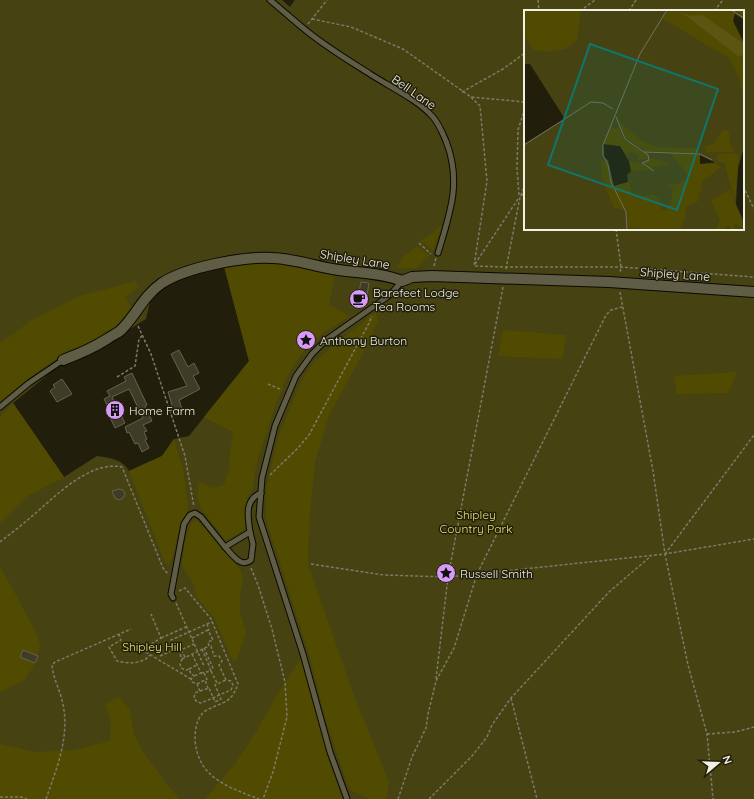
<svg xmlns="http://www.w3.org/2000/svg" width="754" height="799" font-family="Quicksand,sans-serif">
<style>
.green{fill:#464212;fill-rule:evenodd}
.forest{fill:#514b02}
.building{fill:#3e3c26;stroke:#65634c}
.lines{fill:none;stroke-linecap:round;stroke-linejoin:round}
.service-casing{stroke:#0b0900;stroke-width:7}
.minor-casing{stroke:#0b0900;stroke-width:12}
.path{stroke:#7c7b6a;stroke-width:1.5;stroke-dasharray:3 2;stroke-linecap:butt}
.service{stroke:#5f5d46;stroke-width:5}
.minor{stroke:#5f5d46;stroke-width:10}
.labels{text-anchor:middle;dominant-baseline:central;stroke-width:3;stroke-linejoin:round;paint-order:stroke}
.street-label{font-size:12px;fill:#f0f0e3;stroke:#211f0b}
.poi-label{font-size:12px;fill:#f0f0e3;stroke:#211f0b;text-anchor:start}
.park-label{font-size:12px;fill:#eae06e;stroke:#211f0b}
.inset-road{fill:none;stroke:#747361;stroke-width:1}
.view{fill:#0f766e;fill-opacity:0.15;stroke:#0f766e;stroke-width:2}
.inset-edge{fill:none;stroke:#f0f0e3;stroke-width:2}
</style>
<rect width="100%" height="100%" fill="#211f0b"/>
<!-- green -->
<path class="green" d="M0,0H282L290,7L295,0H754V799H0ZM525,11H743V229H525ZM224,266L249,361L189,436L174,439L162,456L129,471C122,459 110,458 97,456L64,477L13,403L56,368L69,361L88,355L146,319L151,297L165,286L200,270Z"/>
<!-- forest -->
<g class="forest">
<polygon points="442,225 433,251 420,240 427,237"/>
<polygon points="417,246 430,255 416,268 396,268 404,256"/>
<polygon points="273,262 335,274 329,305 350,316 322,334 302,353 288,375 274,409 256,466 253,489 248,496 245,506 245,529 226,541 202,510 198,499 198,481 212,488 224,485 229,470 230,453 233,432 204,417 249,361 224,266"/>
<path d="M136,281L138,287L125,297L132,308C120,324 107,338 88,345C80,348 70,347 64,352C60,355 56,359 52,362C34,374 17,387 0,401V343L2,342L32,320L79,296Z"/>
<polygon points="376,311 378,320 369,342 329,415 315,462 309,525 308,565 356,701 389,782 387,799 368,799 358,794 351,791 346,779 326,721 309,654 266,519 266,491 278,437 303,378 314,362"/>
<polygon points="503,330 566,335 562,359 498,356"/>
<polygon points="737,372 728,393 677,394 674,376"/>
<polygon points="13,403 64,477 26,497 0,523 0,417"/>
<polygon points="174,439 183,469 188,504 187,512 181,521 172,560 169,564 165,562 129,471 162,456"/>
<path d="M194,521L198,522L205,528L241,571L243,581L240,595V613L246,632L237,659L233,662L215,619L196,596L195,587L182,565C183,554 186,528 194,521Z"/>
<polygon points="0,567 17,597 36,633 40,646 32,669 24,680 0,692"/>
<polygon points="301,658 327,754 342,799 205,799 234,765 256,732 277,695"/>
<polygon points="118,697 130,709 134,734 143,752 166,783 180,799 0,799 0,744 36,752 73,750 110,741 111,724 106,704"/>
</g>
<!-- building -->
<g class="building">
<polygon points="361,282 369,283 365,307 351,304 354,290 359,292"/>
<polygon points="179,350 188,367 194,363 199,373 193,376 200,389 179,400 183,412 175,415 168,392 187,386 171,354"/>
<polygon points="132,373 147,405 145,406 152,421 143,425 147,431 144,432 147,439 145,440 149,448 142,452 138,443 135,444 129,432 127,433 125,427 143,418 129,389 112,397 125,423 115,428 109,415 112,414 104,399 110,396 107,391 126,381 124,377"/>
<polygon points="62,379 72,394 57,402 50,391 55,387 53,385"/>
<polygon points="119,489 123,490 125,494 123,498 119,500 115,498 112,491"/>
<polygon points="23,650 38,656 35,663 20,657"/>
</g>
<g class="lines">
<defs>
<g id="service">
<path d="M270,0C281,9 292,19 303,28C323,45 348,60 370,74C390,87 417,99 433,117C439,124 442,132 446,141C462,182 450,213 438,253"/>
<polyline points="0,407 29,383 63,360"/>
<path d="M225,547C232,554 241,569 251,560L253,544L250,532"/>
<path d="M173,598L171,594L174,578L184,524L190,515L195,513L201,517L225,547L250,532C248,517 244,500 261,493"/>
<polyline points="347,799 330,752 303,654 259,517 262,478 275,426 296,376 312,354 326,340 390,295 402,281"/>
</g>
<path id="minor" d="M63,360C79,354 93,348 107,339C111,336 116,334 120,331C136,316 142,297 162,283C187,267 244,256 273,258C296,259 317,267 339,270C360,273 382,273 402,281L412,277L432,276L609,282L754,292"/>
</defs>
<!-- service casing -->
<use href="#service" class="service-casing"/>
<!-- minor casing -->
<use href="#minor" class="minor-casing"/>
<!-- path -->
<g class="path">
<polyline points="538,0 539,11"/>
<polyline points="580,11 595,0"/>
<polyline points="629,11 636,0"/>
<polyline points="714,11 723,0"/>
<polyline points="312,19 351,27 403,49 471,97 525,102"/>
<polyline points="308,24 327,0"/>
<polyline points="462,92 503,69 525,53"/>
<polyline points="471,97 480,106 487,181 474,266 507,267 621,267 754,277"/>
<polyline points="743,186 754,209"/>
<polyline points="519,195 517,168 518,130 525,108"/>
<polyline points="521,196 525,192"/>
<polyline points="616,229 621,267 620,273"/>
<polyline points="419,243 431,254"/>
<polyline points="475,264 518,199"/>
<polyline points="434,266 436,258"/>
<polyline points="506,269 520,197 525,185"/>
<polyline points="620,292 653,471 665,554 688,665 707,734 713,799"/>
<polyline points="138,326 151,354 185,456 194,507"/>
<polyline points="117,377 135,366 139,339 143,335"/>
<polyline points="268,384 282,390"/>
<polyline points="270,475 298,448 309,435 368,325 372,316"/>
<path d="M0,542C10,534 21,526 31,517C54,498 89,460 122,467L163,568L168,574"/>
<polyline points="665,554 754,435"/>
<polyline points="311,564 384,575 448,577 665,554 754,539"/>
<polyline points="251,568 258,585 272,629 285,682 287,717 273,772 263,799"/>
<path d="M179,591L185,588L211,619L238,684C232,700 228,701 213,707C209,709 204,711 202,714C196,721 195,731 195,740C198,778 228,787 259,799"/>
<polyline points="176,603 204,666"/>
<polyline points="207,624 209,630 208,630 213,640 208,642 209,646 211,646 214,656 219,656 222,661 219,665 226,680 231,681 233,685 231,690 201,703 197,702 194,698 195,693 200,691 197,684 192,682 191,679 194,676 192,674 191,674 189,669 186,670 181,668 180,664 182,659 178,649 176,649 171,640 207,624 212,622"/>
<path d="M119,634L121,640L109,647L117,661C128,664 143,664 150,655"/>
<polyline points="161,638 186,627"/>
<polyline points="192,638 208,630"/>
<polyline points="137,647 191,679"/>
<polyline points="202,649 210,668"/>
<polyline points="147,653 151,644 161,638 151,614"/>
<polyline points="192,654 201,673 194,676"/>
<polyline points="160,656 176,649"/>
<polyline points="185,657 181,650 194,644"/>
<polyline points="182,659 209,646"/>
<polyline points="189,669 197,665"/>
<polyline points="211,671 217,683"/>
<polyline points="201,673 211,671 210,669 213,668 204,648"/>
<polyline points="204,673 207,679 205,680 208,688"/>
<polyline points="436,679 448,577 503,287"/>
<polyline points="197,684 205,680"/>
<polyline points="200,691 209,688 215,702 221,699 215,685 226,680"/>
<polyline points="511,698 537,799"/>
<polyline points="707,734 735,732 754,727"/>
<polyline points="0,797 21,797 27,799"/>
<path d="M46,799C57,767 71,735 62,700C59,688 53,678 52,665L55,662L131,629"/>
<polyline points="398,799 412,757 426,728 428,714 436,681 454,648 477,574 606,315 611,310 622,307"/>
<polyline points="429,799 472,756 487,737 492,725 511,698 609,592 651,556"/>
</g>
<!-- service -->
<use href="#service" class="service"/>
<!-- minor -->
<use href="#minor" class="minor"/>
</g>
<!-- icons -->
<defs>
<symbol id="cafe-disc" viewBox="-11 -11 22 22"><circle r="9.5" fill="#d99af7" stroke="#211f0b"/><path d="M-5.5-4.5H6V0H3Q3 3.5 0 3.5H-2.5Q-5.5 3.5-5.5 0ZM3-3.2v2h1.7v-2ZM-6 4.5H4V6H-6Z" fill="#111"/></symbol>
<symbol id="sight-disc" viewBox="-11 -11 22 22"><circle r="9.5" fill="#d99af7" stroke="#211f0b"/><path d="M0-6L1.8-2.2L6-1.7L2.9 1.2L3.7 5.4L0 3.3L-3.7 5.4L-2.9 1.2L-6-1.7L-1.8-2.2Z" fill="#111"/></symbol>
<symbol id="building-disc" viewBox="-11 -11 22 22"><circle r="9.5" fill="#d99af7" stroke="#211f0b"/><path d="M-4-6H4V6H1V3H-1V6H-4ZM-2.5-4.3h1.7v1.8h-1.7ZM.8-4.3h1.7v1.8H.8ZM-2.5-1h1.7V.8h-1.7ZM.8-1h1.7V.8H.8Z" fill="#111"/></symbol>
</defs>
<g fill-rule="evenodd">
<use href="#cafe-disc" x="348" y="288" width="22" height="22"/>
<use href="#sight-disc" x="295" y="329" width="22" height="22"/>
<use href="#building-disc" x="104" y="399" width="22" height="22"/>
<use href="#sight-disc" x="435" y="562" width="22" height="22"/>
</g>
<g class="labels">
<!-- street labels -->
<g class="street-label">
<text transform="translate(414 92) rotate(35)">Bell Lane</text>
<text transform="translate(355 259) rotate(9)">Shipley Lane</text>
<text transform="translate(675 274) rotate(4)">Shipley Lane</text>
</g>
<!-- poi labels -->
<g class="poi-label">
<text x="373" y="292">Barefeet Lodge<tspan x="373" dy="14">Tea Rooms</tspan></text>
<text x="320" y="340">Anthony Burton</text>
<text x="129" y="410">Home Farm</text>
<text x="460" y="573">Russell Smith</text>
</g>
<!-- park labels -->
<g class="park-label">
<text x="476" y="514">Shipley<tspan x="476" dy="14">Country Park</tspan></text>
<text x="152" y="646">Shipley Hill</text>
</g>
</g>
<!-- overview -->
<g transform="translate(524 10)">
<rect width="220" height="220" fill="#211f0b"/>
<path d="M0,0H220V10L211,4L205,24L220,33V137L214,158L212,194L220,212V220H0V134L41,109L6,54H0ZM79,134L96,136L107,155V161L103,165L104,172L90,176L84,150L80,148ZM176,145L188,151L191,153L176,154Z" fill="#464212" fill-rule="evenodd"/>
<path d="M0,0H57L53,30L40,39L21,42L10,40L0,26ZM144,0H151L165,8L215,47L220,45V89L215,67L205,48L139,9ZM154,0H220V6L211,0L209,11L220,33L179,6H168ZM95,112L116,130L132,137L175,138L171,143L122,141L102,128ZM87,117L92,119L94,117L100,130L123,145L124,149L113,150L115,146L107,142L103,146L96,136L79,134ZM199,120L205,121L206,136L211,142H182L180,136L189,134ZM147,143L176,145V154L191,153L197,157L179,171L174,191L161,197L162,206L155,220L104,218V206L90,176L105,172L109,186L130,185L135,189L137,199L141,201L147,191L149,179L143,175L153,174L166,168ZM212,143L215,147L211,191L200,152H195L193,148L194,144ZM129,148L139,151L144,155L125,158L119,152ZM77,149L84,156V165L100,199L90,198L78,168ZM105,152L116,153L124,160L107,161ZM206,179L220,218L214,216L213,212L210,215L211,220H208L204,215L199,220H191L196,211L187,191Z" fill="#514b02"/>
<path d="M151,0L168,6L178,5L220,33V45L215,47L165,8Z" fill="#5a5511"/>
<path class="inset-road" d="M207,0L220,8M92,107L101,129L124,145L125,150L118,153L130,161M0,135L67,92L79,93L89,99M120,142L176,144L188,150M103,220L102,202L87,172L84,155L79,145V135L116,44L143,0"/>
<path class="view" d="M66,34L194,79L153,200L24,155Z"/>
<rect width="220" height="220" class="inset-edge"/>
</g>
<!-- north arrow -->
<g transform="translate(718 763) rotate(71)" stroke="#211f0b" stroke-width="3" paint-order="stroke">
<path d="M0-3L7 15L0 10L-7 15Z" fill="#f0f0e3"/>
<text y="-6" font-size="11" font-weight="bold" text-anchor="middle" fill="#f0f0e3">N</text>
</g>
</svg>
